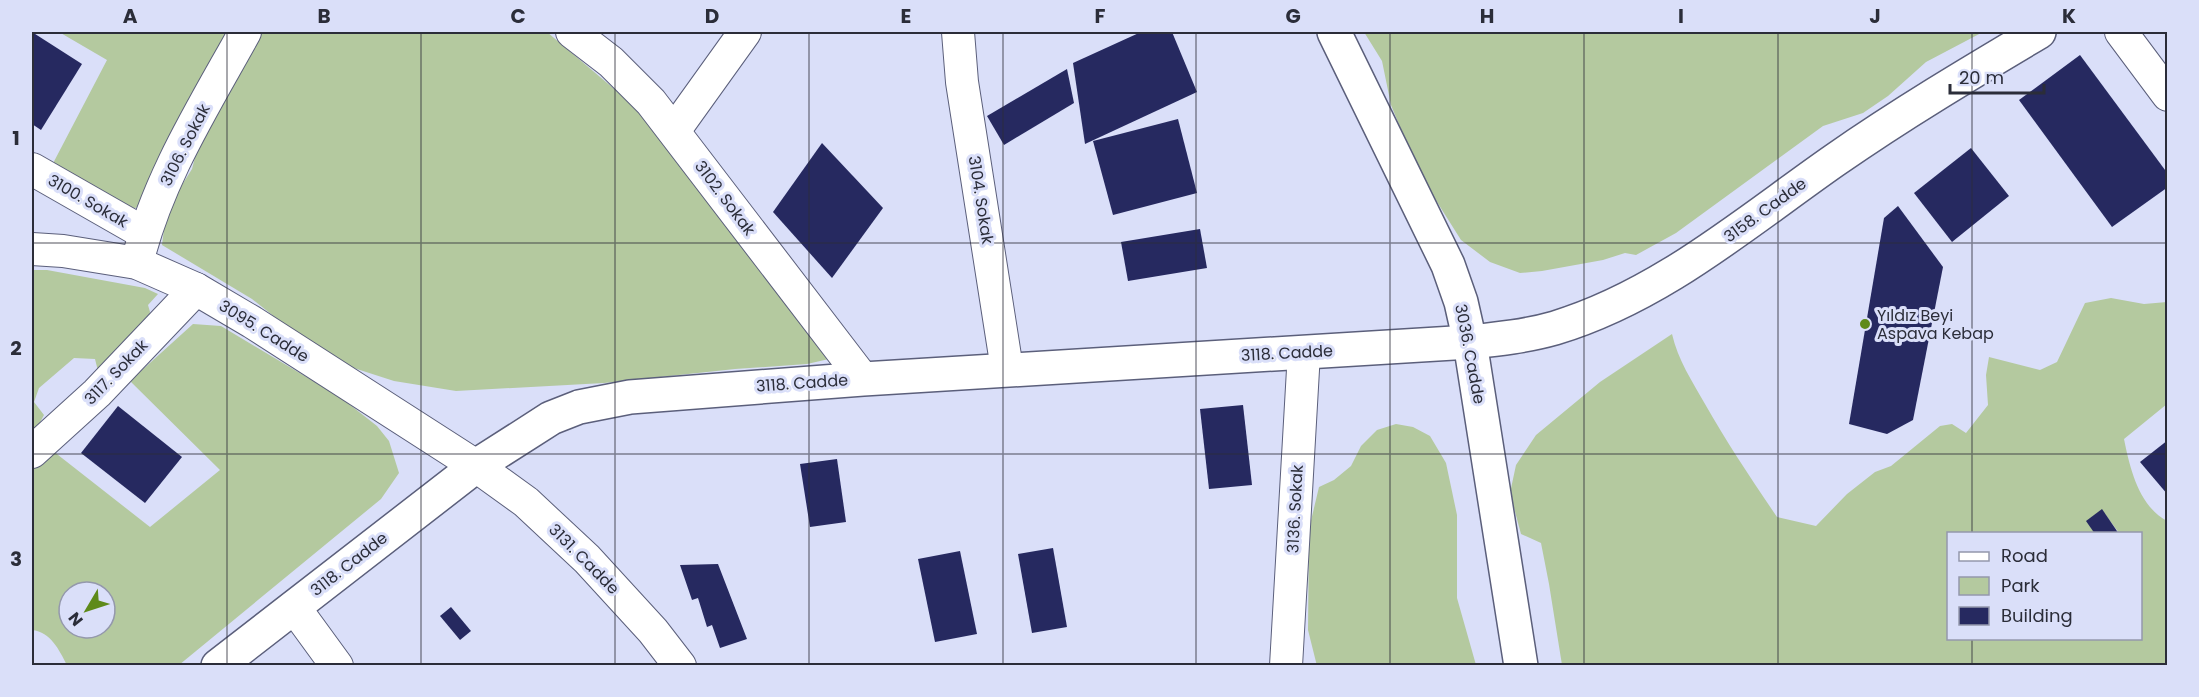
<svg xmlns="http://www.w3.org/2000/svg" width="2199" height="697" font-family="Poppins,sans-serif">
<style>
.green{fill:#b4c99f;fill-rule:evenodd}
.building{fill:#262960}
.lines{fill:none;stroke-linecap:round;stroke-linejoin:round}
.street-casing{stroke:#5b5f7b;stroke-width:34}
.secondary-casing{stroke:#5b5f7b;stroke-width:36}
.street{stroke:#fff;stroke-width:32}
.secondary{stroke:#fff;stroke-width:33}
.grid{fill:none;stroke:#2b2d39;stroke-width:1.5;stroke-opacity:0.55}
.poi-dot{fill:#5e8a1a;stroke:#dadff9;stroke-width:2}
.labels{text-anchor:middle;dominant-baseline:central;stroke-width:6;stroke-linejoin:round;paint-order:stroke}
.street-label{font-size:16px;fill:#2b2d39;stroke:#dadff9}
.poi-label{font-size:16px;fill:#2b2d39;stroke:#dadff9;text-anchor:start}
.neatline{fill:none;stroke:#2b2d39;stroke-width:2}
.grid-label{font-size:20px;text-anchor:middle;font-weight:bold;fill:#2b2d39}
</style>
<rect width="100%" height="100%" fill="#dadff9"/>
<!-- green -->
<g class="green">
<polygon points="59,32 228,32 138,207 129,210 49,171 107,60"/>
<polygon points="262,32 547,32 652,121 829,359 807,364 735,369 604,383 456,391 394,381 332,361 314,343 281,322 252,299 162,245 164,229 173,199 192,169 200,138"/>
<polygon points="1364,32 1983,32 1926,62 1888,96 1863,113 1823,126 1676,233 1636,255 1625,253 1603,260 1542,271 1520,273 1490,262 1461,240 1432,194 1407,144 1391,105 1382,61"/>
<polygon points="32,270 47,270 145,288 158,294 148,305 150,312 148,320 98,371 95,359 74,358 39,388 34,402 44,415 37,428 32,434"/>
<path d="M2111,298L2144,304L2167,302V404L2124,439C2130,469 2139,506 2167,521V665H1562L1549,584L1541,543L1521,534L1510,493L1516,465L1536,435L1600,382L1672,334C1678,360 1692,381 1705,404C1727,443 1752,480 1777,517L1816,526L1847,494L1875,472L1891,466L1940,426L1952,424L1966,433L1988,405L1986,375L1989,357L2040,370L2057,362L2085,303ZM2102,510L2119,533L2140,534V638H1948V534L2095,533Z"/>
<path d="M193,324L221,326L340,397L377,426L389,441L399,473L381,499L179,665H67C59,650 51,632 32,630V468L53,451L150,527L220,470L130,381ZM69,592H105V628H69Z"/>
<polygon points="1396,424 1413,427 1430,436 1446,463 1457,515 1457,598 1476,665 1317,666 1308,630 1309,529 1319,487 1334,480 1351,466 1361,446 1377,430"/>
</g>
<!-- building -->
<g class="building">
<polygon points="32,32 82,64 41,130 32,124"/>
<polygon points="1141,32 1172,32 1197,92 1085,144 1073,63"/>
<polygon points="2080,55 2168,174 2168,187 2112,227 2019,100"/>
<polygon points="1067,69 1074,103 1004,145 987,116"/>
<polygon points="1178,119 1197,193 1113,215 1093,141"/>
<polygon points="822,143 883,208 832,278 773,212"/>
<polygon points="1971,148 2009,196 1952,242 1914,193"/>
<polygon points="1898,206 1943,267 1913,420 1887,434 1849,424 1884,218"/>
<polygon points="1200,229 1207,268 1128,281 1121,242"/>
<polygon points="1243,405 1252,485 1209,489 1200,409"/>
<polygon points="118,406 182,457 145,503 81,453"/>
<polygon points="2168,440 2168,495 2140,462"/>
<polygon points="837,459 846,522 810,527 800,464"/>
<polygon points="2102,509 2119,534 2095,534 2086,521"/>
<polygon points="1053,548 1067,627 1032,633 1018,554"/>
<polygon points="960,551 977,634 935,642 918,559"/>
<polygon points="718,564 747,639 720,648 712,625 707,627 698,598 692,600 680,565"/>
<polygon points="451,607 471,631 460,640 440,616"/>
</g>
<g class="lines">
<defs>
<g id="street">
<polyline points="572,32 611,62 651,102 863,379"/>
<polyline points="958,32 962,82 1007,369"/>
<polyline points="2121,32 2168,95"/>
<polyline points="674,131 745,32"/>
<polyline points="32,169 144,233"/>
<polyline points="32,249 63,251 137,263 196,289 252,322 476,466 526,502 587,559 653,631 680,666"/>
<path d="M137,263C157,180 204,106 245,32"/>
<polyline points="32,452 97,393 196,289"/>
<polyline points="294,607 337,666"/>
<polyline points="1286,666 1304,352"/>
</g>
<g id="secondary">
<polyline points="1334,32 1448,265 1461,302 1470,342 1521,666"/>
<path d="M218,666L476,466L551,418L579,407L630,397L863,379L1470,342C1499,339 1527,336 1555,328C1661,296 1746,222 1835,160C1901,114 1970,73 2039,32"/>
</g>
</defs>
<!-- street casing -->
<use href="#street" class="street-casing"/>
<!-- secondary casing -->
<use href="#secondary" class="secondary-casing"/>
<!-- street -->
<use href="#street" class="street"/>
<!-- secondary -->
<use href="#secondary" class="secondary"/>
</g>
<!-- grid -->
<path class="grid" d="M227,32V666M421,32V666M615,32V666M809,32V666M1003,32V666M1196,32V666M1390,32V666M1584,32V666M1778,32V666M1972,32V534M32,243H2168M32,454H2168M1972,638V666"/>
<!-- markers -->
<circle class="poi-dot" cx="1865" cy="324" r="6"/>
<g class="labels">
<!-- street labels -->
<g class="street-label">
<text transform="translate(185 145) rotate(-63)">3106. Sokak</text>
<text transform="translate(725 198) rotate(53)">3102. Sokak</text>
<text transform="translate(981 200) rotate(81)">3104. Sokak</text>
<text transform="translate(88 201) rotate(30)">3100. Sokak</text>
<text transform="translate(1765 210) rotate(-36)">3158. Cadde</text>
<text transform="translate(264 331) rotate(32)">3095. Cadde</text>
<text transform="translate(1287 353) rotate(-3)">3118. Cadde</text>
<text transform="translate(1470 354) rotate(79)">3036. Cadde</text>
<text transform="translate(116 372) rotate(-46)">3117. Sokak</text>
<text transform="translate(802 383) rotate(-4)">3118. Cadde</text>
<text transform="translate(1295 509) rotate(-87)">3136. Sokak</text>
<text transform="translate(584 559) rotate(45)">3131. Cadde</text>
<text transform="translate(349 564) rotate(-38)">3118. Cadde</text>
</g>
<!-- poi labels -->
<g class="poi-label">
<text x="1877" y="315">Yıldız Beyi<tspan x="1877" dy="18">Aspava Kebap</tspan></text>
</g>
</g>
<!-- border -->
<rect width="2199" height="697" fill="none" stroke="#dadff9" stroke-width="66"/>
<!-- legend -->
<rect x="1947" y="532" width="195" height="108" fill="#dadff9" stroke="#9498ac" stroke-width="1.5"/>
<rect x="1959" y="552" width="30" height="9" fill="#ffffff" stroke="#9498ac" stroke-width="1.5"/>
<text x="2001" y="562" font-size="18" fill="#2b2d39">Road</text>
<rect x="1959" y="577" width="30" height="18" fill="#b4c99f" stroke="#9498ac" stroke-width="1.5"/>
<text x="2001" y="592" font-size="18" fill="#2b2d39">Park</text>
<rect x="1959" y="607" width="30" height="18" fill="#262960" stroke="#9498ac" stroke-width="1.5"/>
<text x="2001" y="622" font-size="18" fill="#2b2d39">Building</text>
<!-- north arrow -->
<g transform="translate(87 610) rotate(231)"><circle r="28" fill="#dadff9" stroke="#9498ac" stroke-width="1.5"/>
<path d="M0-4.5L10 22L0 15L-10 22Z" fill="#5e8a1a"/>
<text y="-9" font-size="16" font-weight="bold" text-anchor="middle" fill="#2b2d39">N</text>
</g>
<!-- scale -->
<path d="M1950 84v9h94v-9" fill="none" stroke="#2b2d39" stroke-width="3"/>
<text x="1959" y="84" font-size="18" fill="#2b2d39" stroke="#dadff9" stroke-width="4.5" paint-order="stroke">20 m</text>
<rect x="33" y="33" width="2133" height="631" class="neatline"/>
<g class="grid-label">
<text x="130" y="23">A</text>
<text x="324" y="23">B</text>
<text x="518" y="23">C</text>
<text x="712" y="23">D</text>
<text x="906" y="23">E</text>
<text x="1100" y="23">F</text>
<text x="1293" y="23">G</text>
<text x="1487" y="23">H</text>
<text x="1681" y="23">I</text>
<text x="1875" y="23">J</text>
<text x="2069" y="23">K</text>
<text x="16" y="145">1</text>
<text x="16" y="355">2</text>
<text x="16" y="566">3</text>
</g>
</svg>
